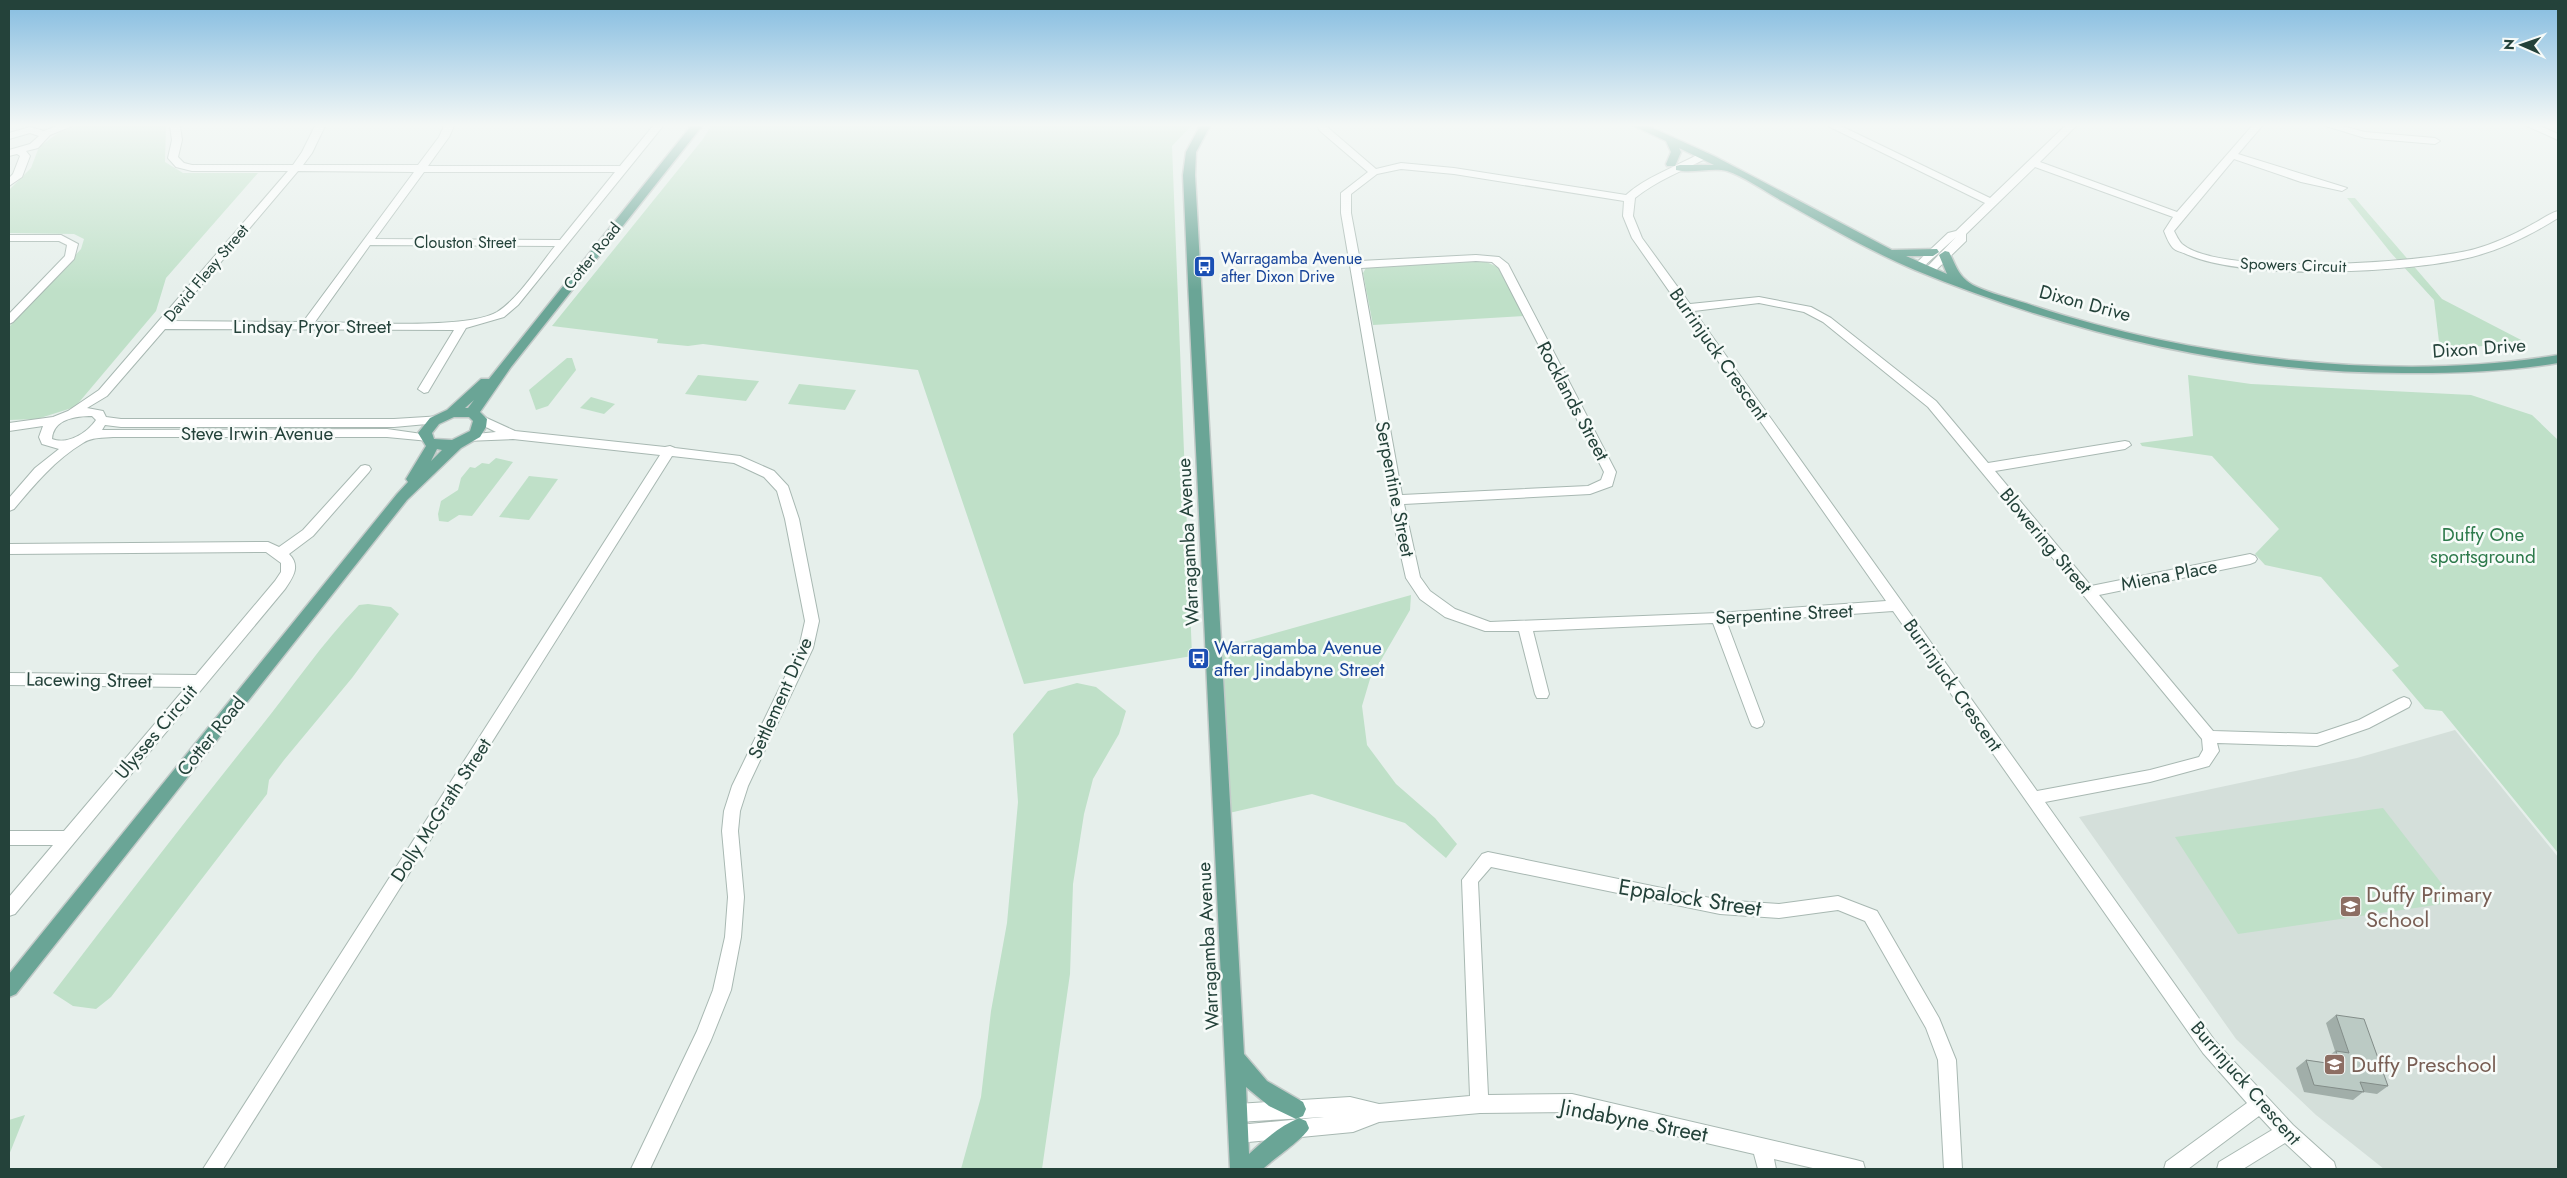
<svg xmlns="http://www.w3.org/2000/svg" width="2567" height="1178" font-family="Jost,sans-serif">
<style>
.built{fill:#d4dfda}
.green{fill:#bfe0c8}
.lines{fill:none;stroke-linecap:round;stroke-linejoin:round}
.minor-casing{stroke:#a8b8b2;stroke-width:2}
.major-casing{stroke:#c2cac8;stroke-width:3}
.minor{fill:#fff;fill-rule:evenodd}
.major{fill:#6aa596;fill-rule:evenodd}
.wall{fill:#a1aea9}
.building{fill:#bbcac4;stroke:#838d89}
.labels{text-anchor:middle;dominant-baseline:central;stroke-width:5;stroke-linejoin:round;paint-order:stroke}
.far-street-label{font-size:16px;fill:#24423a;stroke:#f7fbf9}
.far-transit-label{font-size:16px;fill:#164399;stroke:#f7fbf9;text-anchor:start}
.street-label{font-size:19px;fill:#24423a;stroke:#f7fbf9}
.park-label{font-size:19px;fill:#2d7a4b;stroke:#f7fbf9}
.transit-label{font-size:19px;fill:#164399;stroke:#f7fbf9;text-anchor:start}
.near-education-label{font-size:22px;fill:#785e54;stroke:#f7fbf9;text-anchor:start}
.near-street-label{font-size:22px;fill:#24423a;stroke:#f7fbf9}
</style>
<rect width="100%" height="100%" fill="#e6efeb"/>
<!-- built -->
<polygon class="built" points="2455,730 2558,857 2558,1169 2384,1169 2316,1115 2236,1039 2079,817 2357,758"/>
<!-- green -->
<g class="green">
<polygon points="77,126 166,126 165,162 183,173 258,173 166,278 156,311 75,407 37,419 9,420 9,327 81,249 84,239 74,234 9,233 9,190 31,168 39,147 61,131"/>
<polygon points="711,126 1191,126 1172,146 1192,656 1024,684 918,370 703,344 688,346 657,343 658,339 552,326 703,139"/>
<polygon points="2347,198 2355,198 2442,299 2525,342 2440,350 2434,300 2391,253"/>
<polygon points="1484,261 1500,268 1524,316 1373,325 1363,273 1366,268"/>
<polygon points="567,358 572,358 576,370 548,406 536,410 529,390"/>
<polygon points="698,375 759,381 746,401 685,394"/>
<polygon points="2188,375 2251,384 2471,395 2532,415 2558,440 2558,853 2442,711 2425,709 2392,670 2399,666 2321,577 2265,565 2255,554 2279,529 2212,456 2142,446 2140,443 2193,436"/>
<polygon points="799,384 856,390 845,410 788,404"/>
<polygon points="591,397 615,404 604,414 580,408"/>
<polygon points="496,458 513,462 472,516 459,515 448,522 439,521 438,514 441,501 458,490 461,478 470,467 475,468 482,463 489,464"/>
<polygon points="529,476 558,479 529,520 499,517"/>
<polygon points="1411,595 1410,610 1370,679 1362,706 1367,745 1396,784 1435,818 1457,844 1446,858 1405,823 1312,794 1229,813 1218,649"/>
<path d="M368,604L391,607L399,614L352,678L284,760L269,780L267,794L111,997L96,1009L73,1006L53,993C121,904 189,816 259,729C292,688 322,643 359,605Z"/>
<polygon points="1077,683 1096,687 1126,711 1119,734 1093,779 1084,814 1073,884 1070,974 1042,1169 961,1169 981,1097 991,1011 1007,923 1018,802 1013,734 1048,691"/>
<polygon points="2383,808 2456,902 2238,934 2175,837"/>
<polygon points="25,1115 9,1155 9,1120"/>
</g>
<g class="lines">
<defs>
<g id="minor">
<polygon points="57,126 72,126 50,135 38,148 26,151 30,156 22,177 9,186 9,178 13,174 20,156 17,154 9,156 9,150 30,144 39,136 30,133 9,139 9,133 30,127 44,131"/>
<path d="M170,126H180L182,140L178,157L184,163L192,165H293L302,152L315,126H325L312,153L303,165H418L439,137L444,126H454L449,137L428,166H620L653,126H663L518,305L504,317L466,328L428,392L424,393L418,389L454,330L165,329L107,396L87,408L103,411L106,417L121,419H394L442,416L444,419L438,423L394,427H121L105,425L102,430L387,429L429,435L431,438L429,441L387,437H113C103,438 91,437 83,443C56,459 34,485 14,509L9,511V498L35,468L59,449L42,444L39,437L43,426L9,431V423L53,417L68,411L99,390L288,171H192L176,167L168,158L172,140ZM298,171L414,172L303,322L171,321ZM424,172H615L560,240L375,239ZM370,245L555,246C539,266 518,299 497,312C466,330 355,322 315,322ZM92,416L96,420C87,433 68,445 52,439C53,419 76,416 92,416Z"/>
<path d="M1318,126H1326L1376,169L1401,163L1454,168L1626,195C1646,177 1675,167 1699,154H1707V158C1682,171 1656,181 1635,198L1633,216L1642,238L1690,304L1759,297L1811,307L1831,318L1936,401L1988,463L2125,441L2129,442L2131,445L2125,449L1995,471L2091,586L2250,554L2255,556L2257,559L2255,562L2250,564L2099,595L2213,731L2317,734L2359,720L2399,699L2404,697L2409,699L2411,703L2409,707L2369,728L2317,746L2217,743L2219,751L2209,766L2150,782L2045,802L2215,1041L2293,1125L2334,1162L2336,1169H2313L2285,1143L2243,1169H2217L2219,1162L2272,1130L2259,1116L2188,1169H2164L2166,1162L2247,1103L2203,1053L1893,611L1727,623L1764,722L1762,726L1757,728L1752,726L1750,722L1713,623L1533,631L1549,694L1547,698H1537L1535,694L1519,631H1485L1445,617L1420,599L1406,578L1395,529L1341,213V193L1368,172L1319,130ZM1401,169L1454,174L1624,201L1623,216L1632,238L1886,601L1718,613L1490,622L1455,609L1430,591L1420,577L1404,504L1590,494L1612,486L1616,472L1508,264L1499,257L1476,255L1360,261L1351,213V194L1377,174ZM1476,261L1492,262L1499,268L1604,472L1601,480L1588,486L1402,495L1361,268ZM1759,303L1804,312L1823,322L1928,407L2202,739L2203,750L2199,757L2150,770L2037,791L1694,311Z"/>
<path d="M1828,126H1841L1990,198L2065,126H2076L2040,162L2177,212L2252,126H2262L2238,154L2347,188L2342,191L2301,182L2234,159L2174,231C2176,235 2179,241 2182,244C2220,277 2425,263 2475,249C2495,243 2513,235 2531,225C2540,221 2549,213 2558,211V218C2531,235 2503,249 2472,257C2408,273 2246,281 2186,254C2182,252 2176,251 2173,248C2169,244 2166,236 2164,231L2173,217L2035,167L1966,234V241L1933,273H1925V269L1956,237L1922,268H1914L1913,266L1948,233L1956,231L1985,203Z"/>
<polygon points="2326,126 2342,126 2365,132 2435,138 2440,141 2435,144 2365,138"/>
<polygon points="2527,126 2540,126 2558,134 2558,140"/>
<polygon points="9,235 61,235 78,244 74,259 13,322 9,324 9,314 65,256 67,245 59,241 9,241"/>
<polygon points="480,415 515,431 665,447 670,446 675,448 740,456 774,471 788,486 799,519 819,621 813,648 748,786 740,811 738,831 744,897 741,937 731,990 711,1040 650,1169 631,1169 697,1031 713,990 725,937 728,897 722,831 724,811 732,786 799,648 805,621 785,519 777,491 764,477 734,463 672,456 223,1169 203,1169 660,455 513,439 466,441 464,438 466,435 496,432 476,422 474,419"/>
<path d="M365,465L369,466L371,469L369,472L313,536L289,554C301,566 293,577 285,589L15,914L9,916V897L53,845H9V831H64L186,687L9,685V673L196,675L275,581L281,572V563L266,552L9,554V544L268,542L279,547L303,530L361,466Z"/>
<polygon points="1488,852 1720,900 1779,904 1838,896 1877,911 1939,1018 1956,1060 1962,1169 1944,1169 1938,1060 1926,1028 1865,921 1838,910 1779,918 1720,914 1491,867 1478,882 1488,1095 1572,1094 1856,1160 1863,1162 1865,1169 1817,1169 1774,1159 1776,1169 1758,1169 1754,1154 1572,1112 1480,1113 1379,1122 1353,1132 1238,1143 1231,1141 1229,1134 1231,1127 1238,1125 1324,1117 1237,1122 1231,1119 1228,1113 1231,1107 1237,1104 1350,1097 1379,1104 1470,1096 1462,880 1482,854"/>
</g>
<g id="major">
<path d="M691,126H702L511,367L480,412L487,419L486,427L480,437L461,448L407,500L16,994L9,997V974L397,494L408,482L406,479L426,446L418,433L430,418L447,410L481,379H489ZM474,400L468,408H465ZM454,417H469L473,421L470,431L452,440L434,439L432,433L439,424ZM437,449L442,450L431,461Z"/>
<path d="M1200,126H1210L1196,152L1195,175L1244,1054L1267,1081L1303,1102L1306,1109L1303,1116L1296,1119L1269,1106L1246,1087L1249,1154C1264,1140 1280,1126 1299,1118L1306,1121L1309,1128C1305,1138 1273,1159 1263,1169H1230L1183,175L1186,152Z"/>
<path d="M1634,126H1648L1714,156L1892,250L1937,249L1939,252L1933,256H1906L1947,274L1939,255L1945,251L1949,252C1955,263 1957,273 1967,281C1978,291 2018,300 2034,306C2190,358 2396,383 2558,355V363C2511,371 2463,373 2415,373C2243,375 2074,335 1915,270C1870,251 1827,226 1784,202C1767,193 1744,176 1727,171C1712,167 1692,174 1676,170V166L1680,165H1714L1679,148L1681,152L1675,166H1667L1666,164L1671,152L1666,141Z"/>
</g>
</defs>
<!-- minor casing -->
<use href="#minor" class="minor-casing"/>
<!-- major casing -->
<use href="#major" class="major-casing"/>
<!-- minor -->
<use href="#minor" class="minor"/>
<!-- major -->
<use href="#major" class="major"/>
</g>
<!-- wall -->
<polygon class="wall" points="2336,1015 2388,1086 2377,1094 2363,1092 2353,1100 2304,1092 2296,1068 2306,1060 2327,1063 2325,1059 2335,1051 2326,1023"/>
<!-- building -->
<polygon class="building" points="2336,1015 2364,1019 2388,1086 2360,1082 2364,1092 2314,1085 2306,1060 2340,1065 2336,1051 2349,1053"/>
<!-- sky -->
<linearGradient id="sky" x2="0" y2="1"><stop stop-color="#84bce0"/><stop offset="0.43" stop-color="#f4f8f6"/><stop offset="1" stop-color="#f4f8f6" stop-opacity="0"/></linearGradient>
<rect width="2567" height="291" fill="url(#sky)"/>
<!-- icons -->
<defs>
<symbol id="bus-square" viewBox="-11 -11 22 22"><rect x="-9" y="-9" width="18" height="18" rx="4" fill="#1a4fb4" stroke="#f7fbf9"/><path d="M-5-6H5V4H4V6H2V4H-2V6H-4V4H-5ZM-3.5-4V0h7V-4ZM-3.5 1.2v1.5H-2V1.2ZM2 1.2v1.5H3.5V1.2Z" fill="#fff"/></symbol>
<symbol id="school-square" viewBox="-11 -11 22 22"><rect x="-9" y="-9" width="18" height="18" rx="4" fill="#8d6e63" stroke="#f7fbf9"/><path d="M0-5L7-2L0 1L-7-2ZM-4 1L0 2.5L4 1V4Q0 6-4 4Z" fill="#fff"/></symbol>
</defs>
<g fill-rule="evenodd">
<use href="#bus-square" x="1192" y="254" width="25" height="25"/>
<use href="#bus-square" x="1186" y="646" width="25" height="25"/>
<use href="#school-square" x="2338" y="894" width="25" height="25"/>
<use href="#school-square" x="2322" y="1052" width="25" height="25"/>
</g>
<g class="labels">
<!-- far-street labels -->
<g class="far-street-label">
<text x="465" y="242">Clouston Street</text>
<text transform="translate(592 256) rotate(-51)">Cotter Road</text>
<text transform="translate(2293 265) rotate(2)">Spowers Circuit</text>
<text transform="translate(206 273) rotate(-50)">David Fleay Street</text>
</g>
<!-- far-transit labels -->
<g class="far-transit-label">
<text x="1221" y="258">Warragamba Avenue<tspan x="1221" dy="18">after Dixon Drive</tspan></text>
</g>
<!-- street labels -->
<g class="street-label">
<text transform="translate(2085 303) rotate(15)">Dixon Drive</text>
<text x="312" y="326">Lindsay Pryor Street</text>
<text transform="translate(2479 348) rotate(-4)">Dixon Drive</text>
<text transform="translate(1719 354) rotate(55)">Burrinjuck Crescent</text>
<text transform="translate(1573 401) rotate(62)">Rocklands Street</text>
<text x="257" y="433">Steve Irwin Avenue</text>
<text transform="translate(1395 489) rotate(79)">Serpentine Street</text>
<text transform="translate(2046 541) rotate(50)">Blowering Street</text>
<text transform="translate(1188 542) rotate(-93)">Warragamba Avenue</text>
<text transform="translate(2169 575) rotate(-11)">Miena Place</text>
<text transform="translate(1784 614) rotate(-3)">Serpentine Street</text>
<text transform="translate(89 680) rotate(1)">Lacewing Street</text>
<text transform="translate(1953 685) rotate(55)">Burrinjuck Crescent</text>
<text transform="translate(780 698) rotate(-66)">Settlement Drive</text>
<text transform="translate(156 732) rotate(-50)">Ulysses Circuit</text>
<text transform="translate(211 736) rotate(-51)">Cotter Road</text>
<text transform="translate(441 810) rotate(-57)">Dolly McGrath Street</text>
<text transform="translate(1208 946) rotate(-93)">Warragamba Avenue</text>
<text transform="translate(2246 1083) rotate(49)">Burrinjuck Crescent</text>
</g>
<!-- park labels -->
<g class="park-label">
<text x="2483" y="534">Duffy One<tspan x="2483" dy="22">sportsground</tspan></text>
</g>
<!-- transit labels -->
<g class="transit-label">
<text x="1214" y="647">Warragamba Avenue<tspan x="1214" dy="22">after Jindabyne Street</tspan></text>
</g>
<!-- near-education labels -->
<g class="near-education-label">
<text x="2366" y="894">Duffy Primary<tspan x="2366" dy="25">School</tspan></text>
<text x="2351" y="1064">Duffy Preschool</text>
</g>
<!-- near-street labels -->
<g class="near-street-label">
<text transform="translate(1690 897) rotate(9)">Eppalock Street</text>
<text transform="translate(1634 1120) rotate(11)">Jindabyne Street</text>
</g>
</g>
<!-- border -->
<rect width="2567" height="1178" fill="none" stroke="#24423a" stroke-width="20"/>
<!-- north arrow -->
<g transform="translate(2522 45) rotate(272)" stroke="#f7fbf9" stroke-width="4" paint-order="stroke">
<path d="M0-4L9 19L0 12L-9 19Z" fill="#24423a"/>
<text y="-8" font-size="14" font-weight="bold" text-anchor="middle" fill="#24423a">N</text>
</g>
</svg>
